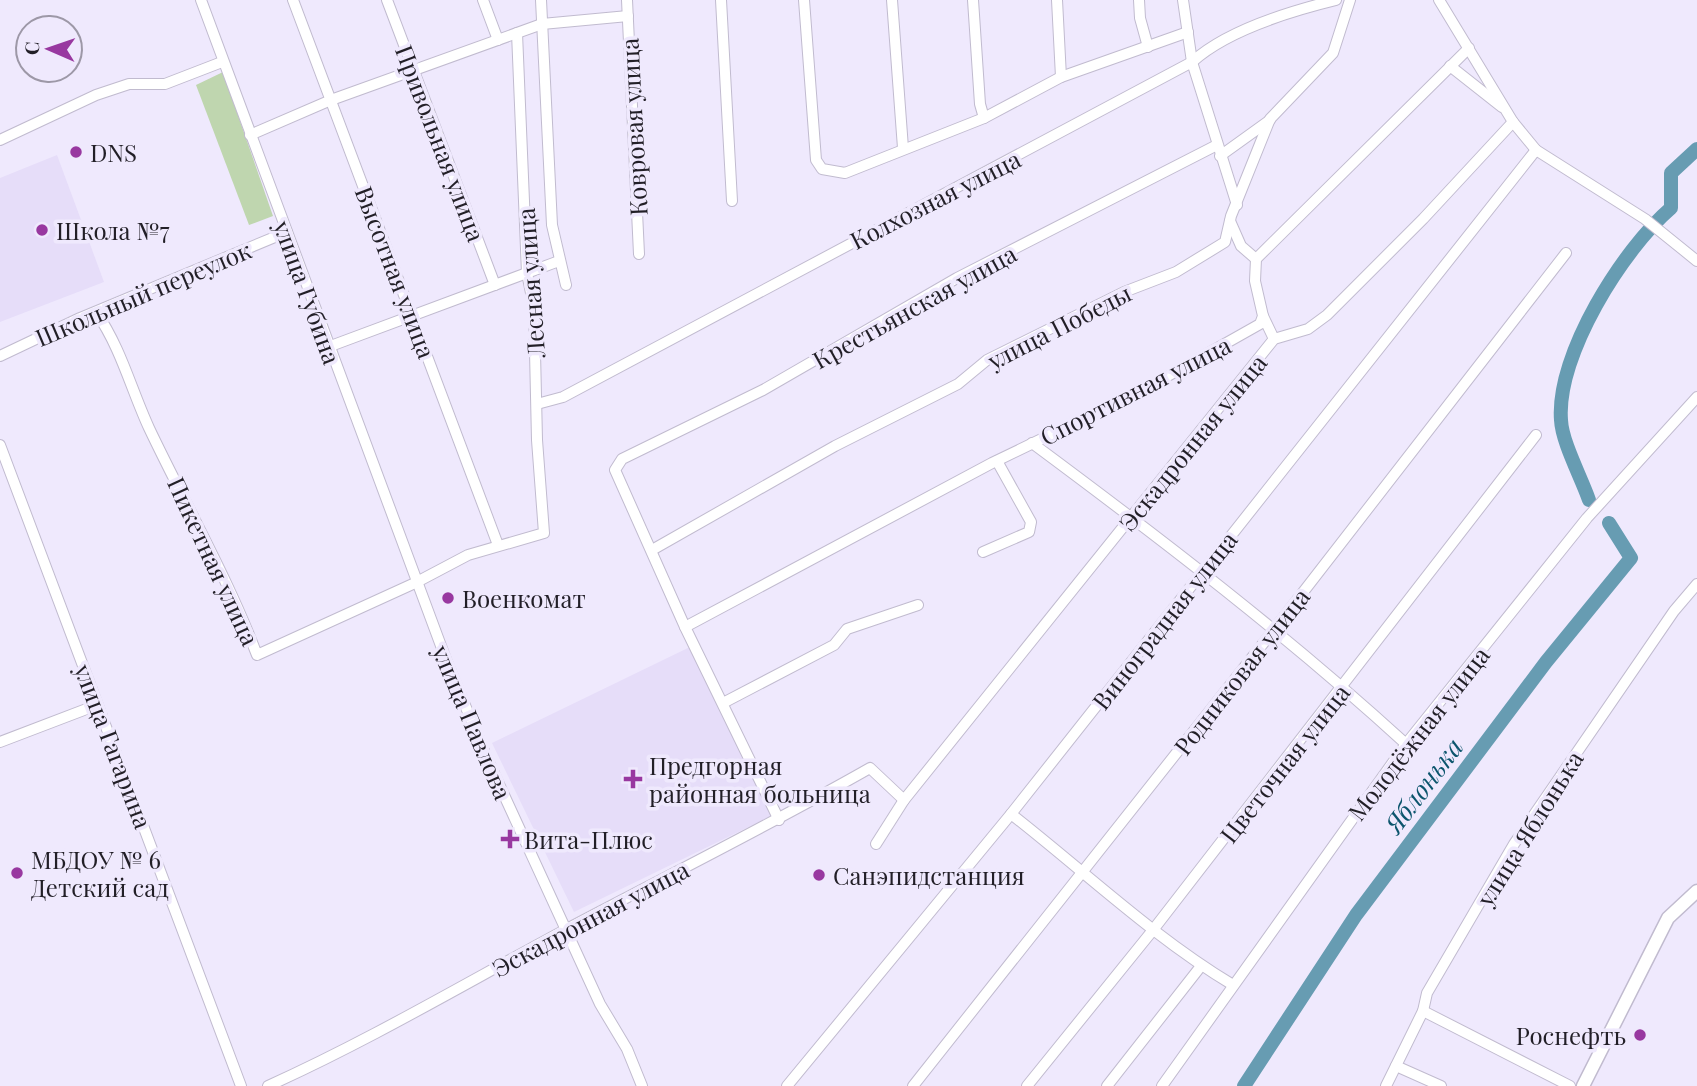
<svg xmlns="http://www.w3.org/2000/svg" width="1697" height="1086" font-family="'Playfair Display',serif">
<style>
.built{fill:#e6ddf9}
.green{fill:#bfd6af}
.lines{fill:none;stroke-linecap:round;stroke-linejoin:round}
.river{stroke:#679cb2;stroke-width:14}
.minor-casing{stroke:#c1bbcf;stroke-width:12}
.major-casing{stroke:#c1bbcf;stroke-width:15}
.minor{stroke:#fff;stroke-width:10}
.major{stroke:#fff;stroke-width:12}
.poi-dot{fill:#9838a0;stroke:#efe9fd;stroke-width:2.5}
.labels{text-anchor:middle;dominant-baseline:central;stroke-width:7;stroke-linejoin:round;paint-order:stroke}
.street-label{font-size:24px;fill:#221f27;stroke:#efe9fd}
.poi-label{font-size:24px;fill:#221f27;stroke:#efe9fd;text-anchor:start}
.water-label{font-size:26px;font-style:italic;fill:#0c556d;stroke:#efe9fd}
</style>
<rect width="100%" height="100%" fill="#efe9fd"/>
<!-- built -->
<g class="built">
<polygon points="57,155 104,282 0,322 0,178"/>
<polygon points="692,646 773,815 574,912 492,743"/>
</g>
<!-- green -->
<polygon class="green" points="223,72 273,216 249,225 196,85"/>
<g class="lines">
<!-- river -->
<g class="river">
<path d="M1589,500C1581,477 1562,442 1561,420C1556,355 1623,249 1671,208V173L1697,149"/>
<polyline points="1244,1086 1356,915 1546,662 1631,558 1609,523"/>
</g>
<defs>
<g id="minor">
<polyline points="201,0 447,662 487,758 600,1004 627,1049 642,1086"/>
<polyline points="293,0 498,545"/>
<polyline points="387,0 495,285"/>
<polyline points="483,0 498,40"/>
<polyline points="541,0 552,225 566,285"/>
<polyline points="627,0 639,254"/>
<polyline points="721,0 732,201"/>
<polyline points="804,0 816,160 822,169 845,173 984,118 1061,77 1188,32"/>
<polyline points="892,0 903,148"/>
<polyline points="973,0 980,104 984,118"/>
<polyline points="1057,0 1061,77"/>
<polyline points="1139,0 1140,18 1148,47"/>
<polyline points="1183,0 1192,62 1237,205"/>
<polyline points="1439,0 1513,122 1536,150 1645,219 1697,261"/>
<polyline points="1450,66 1502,107"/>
<polyline points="250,135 331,100 542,24 628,16"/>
<polyline points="0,140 96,95 129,84 165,84 222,62"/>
<polyline points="1220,156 1270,120"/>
<polyline points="1230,221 1241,246 1256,259"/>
<path d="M96,312C121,348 131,389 149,428C185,504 227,576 257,655L415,583L468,555L544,533L537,440L534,308L527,273L517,33"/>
<polyline points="1263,316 1274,339"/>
<polyline points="328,347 559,261"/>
<polyline points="0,356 80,318 287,232"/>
<path d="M537,404L563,397L1192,62C1226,31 1291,11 1336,0"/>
<path d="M1032,443C1160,538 1288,636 1406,744"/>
<polyline points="0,445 241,1086"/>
<polyline points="652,550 835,446 958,384 987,360 1124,292 1176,272 1225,242 1231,216 1270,119 1333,53 1350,0"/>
<polyline points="983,552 1029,532 1031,522 997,461"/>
<polyline points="685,627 992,463 1143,390 1260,324 1263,316 1255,281 1256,259 1469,48"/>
<polyline points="723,703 834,645 847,629 918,605"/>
<polyline points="0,742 97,705"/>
<path d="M1011,814C1084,871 1153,937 1233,985"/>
<polyline points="779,820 685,627 615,470 622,459 763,390 957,278 1217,145"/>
<polyline points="876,844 904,800"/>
<polyline points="1423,1011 1570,1086"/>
<polyline points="1396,1066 1441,1086"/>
<path d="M268,1086C370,1040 466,983 565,930C667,876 770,825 870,768L904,800L1274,339L1308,329L1327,315L1423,219L1513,122"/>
<polyline points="787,1086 1011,814 1536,150"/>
<polyline points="913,1086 1273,631 1566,253"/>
<polyline points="1027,1086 1153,930 1536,435"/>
<polyline points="1107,1086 1201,966"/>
<polyline points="1162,1086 1406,744 1587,518 1697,397"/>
<polyline points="1386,1086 1423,1011 1427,993 1514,844 1674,611 1697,584"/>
</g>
<polyline id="major" points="1583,1086 1668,918 1697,891"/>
</defs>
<!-- minor casing -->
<use href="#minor" class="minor-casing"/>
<!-- major casing -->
<use href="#major" class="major-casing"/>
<!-- minor -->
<use href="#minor" class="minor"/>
<!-- major -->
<use href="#major" class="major"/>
</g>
<!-- markers -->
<g class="poi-dot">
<circle cx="76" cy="152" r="7"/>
<circle cx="42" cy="230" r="7"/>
<circle cx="448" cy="598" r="7"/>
<path d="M629.5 768.5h7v7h7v7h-7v7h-7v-7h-7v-7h7z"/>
<path d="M506.5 828.5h7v7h7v7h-7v7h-7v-7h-7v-7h7z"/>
<circle cx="17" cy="873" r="7"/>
<circle cx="819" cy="875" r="7"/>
<circle cx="1640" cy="1035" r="7"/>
</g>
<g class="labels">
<!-- street labels -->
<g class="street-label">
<text transform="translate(633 127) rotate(-93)">Ковровая улица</text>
<text transform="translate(441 143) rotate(69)">Привольная улица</text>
<text transform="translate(935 199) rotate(-27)">Колхозная улица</text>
<text transform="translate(396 272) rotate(69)">Высотная улица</text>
<text transform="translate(530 283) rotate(-94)">Лесная улица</text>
<text transform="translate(308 292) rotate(70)">улица Губина</text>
<text transform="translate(143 293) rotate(-23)">Школьный переулок</text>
<text transform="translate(914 306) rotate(-29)">Крестьянская улица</text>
<text transform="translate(1059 326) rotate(-27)">улица Победы</text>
<text transform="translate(1135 390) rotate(-27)">Спортивная улица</text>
<text transform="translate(1192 442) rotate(-51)">Эскадронная улица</text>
<text transform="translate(214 561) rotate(65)">Пикетная улица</text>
<text transform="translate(1164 620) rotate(-52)">Виноградная улица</text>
<text transform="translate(1241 671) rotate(-52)">Родниковая улица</text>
<text transform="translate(473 722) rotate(67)">улица Павлова</text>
<text transform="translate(1418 733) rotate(-52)">Молодёжная улица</text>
<text transform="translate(114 746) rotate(69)">улица Гагарина</text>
<text transform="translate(1284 763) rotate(-52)">Цветочная улица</text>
<text transform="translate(1529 828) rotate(-58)">улица Яблонька</text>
<text transform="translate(590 918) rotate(-28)">Эскадронная улица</text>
</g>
<!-- poi labels -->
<g class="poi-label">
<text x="90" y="152">DNS</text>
<text x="56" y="230">Школа №7</text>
<text x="462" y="598">Военкомат</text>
<text x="649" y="765">Предгорная<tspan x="649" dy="28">районная больница</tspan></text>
<text x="524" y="839">Вита-Плюс</text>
<text x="31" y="859">МБДОУ № 6<tspan x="31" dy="28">Детский сад</tspan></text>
<text x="833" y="875">Санэпидстанция</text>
<text x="1626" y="1035" text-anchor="end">Роснефть</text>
</g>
<!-- water labels -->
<g class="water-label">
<text transform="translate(1423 785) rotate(-53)">Яблонька</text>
</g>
</g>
<!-- north arrow -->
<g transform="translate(49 49) rotate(272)"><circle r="33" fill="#efe9fd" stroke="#9d98a7" stroke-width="2"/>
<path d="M0-5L12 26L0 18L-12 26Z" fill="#9838a0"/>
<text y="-10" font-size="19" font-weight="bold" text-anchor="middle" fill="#221f27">С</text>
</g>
</svg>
